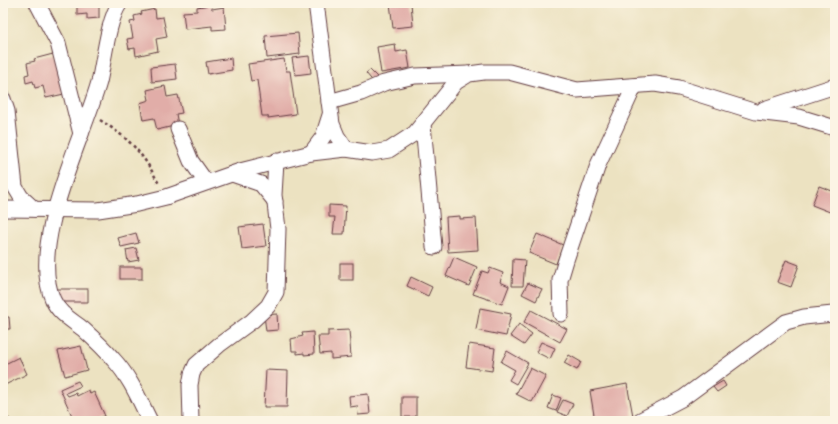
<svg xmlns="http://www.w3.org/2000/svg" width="838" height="424" font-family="Kalam,sans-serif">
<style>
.building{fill:#e1ada8}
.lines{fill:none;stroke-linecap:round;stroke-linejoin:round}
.street-casing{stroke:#623c42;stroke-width:17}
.path{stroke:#623c42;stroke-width:2.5;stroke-dasharray:3 3;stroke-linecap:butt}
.street{stroke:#fff;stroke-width:15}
</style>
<rect width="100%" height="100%" fill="#fcf5e5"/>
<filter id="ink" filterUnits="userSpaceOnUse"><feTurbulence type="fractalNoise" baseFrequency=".025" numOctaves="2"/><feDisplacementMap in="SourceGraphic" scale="8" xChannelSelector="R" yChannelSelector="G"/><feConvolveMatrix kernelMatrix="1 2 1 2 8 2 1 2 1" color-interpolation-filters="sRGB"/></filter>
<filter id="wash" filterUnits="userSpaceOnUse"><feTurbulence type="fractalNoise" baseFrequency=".012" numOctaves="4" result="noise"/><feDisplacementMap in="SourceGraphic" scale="16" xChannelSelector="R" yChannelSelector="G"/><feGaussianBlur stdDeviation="0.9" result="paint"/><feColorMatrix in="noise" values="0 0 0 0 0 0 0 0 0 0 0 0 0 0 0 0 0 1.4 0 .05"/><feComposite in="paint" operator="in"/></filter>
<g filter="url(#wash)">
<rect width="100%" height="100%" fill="#ece2c1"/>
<g id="blocks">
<!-- building -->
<g class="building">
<polygon points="77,3 99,3 99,18 87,19 87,14 77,15"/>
<polygon points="390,3 411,3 413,26 393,28"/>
<polygon points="211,5 212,9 224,7 226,29 212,30 212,26 185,29 183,12 197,11 197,7"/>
<polygon points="155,9 156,18 163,17 167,37 156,39 158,51 136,56 135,48 129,49 127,39 133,38 130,22 135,21 134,16 142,14 141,12"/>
<polygon points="298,33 300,54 267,58 265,36"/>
<polygon points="395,44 396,52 407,50 410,68 381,73 377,47"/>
<polygon points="53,54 64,94 46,98 43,86 35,88 33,81 26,83 25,75 29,74 27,63 35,61 34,59"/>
<polygon points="309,56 311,73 295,75 292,58"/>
<polygon points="231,58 232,70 208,74 206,62"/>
<polygon points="284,59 286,71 290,71 296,114 268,118 268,116 262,116 257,80 251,81 248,64"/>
<polygon points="175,64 177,79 152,82 151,67"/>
<polygon points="370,70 380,80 375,84 366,73"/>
<polygon points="165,86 167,97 178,95 182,113 176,114 178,125 157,130 154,118 143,120 140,103 149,100 147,90"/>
<polygon points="819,186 835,192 835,214 812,205"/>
<polygon points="329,205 346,206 344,234 333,234 335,217 329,217"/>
<polygon points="460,216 460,219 476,218 478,250 448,252 446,217"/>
<polygon points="263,224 266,246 242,249 239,227"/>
<polygon points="136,233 139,243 121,247 118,238"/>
<polygon points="537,234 563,245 556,264 529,253"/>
<polygon points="136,248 139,260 128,262 126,250"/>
<polygon points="454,257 477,267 469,286 446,276"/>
<polygon points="513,259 525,260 523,286 512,286"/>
<polygon points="786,260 799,265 791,287 777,282"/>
<rect x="340" y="263" width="13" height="17"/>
<rect x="120" y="267" width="22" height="12"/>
<polygon points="490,268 503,273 500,282 509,286 502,304 473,294 482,271 488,273"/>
<polygon points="411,277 432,287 428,296 407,286"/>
<polygon points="528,283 542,289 536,301 522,294"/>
<rect x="56" y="289" width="32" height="13"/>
<polygon points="480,308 511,314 506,336 476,330"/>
<polygon points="531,310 567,329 560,342 524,322"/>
<polygon points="277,314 278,330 266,331 264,315"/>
<polygon points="3,317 9,317 10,329 3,329"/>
<polygon points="519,324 532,334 524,345 510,336"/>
<polygon points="349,330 351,357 331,359 331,353 320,354 318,336 328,336 328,331"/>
<polygon points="313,332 314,354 304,355 304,353 297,354 297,351 292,351 291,339 303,336 302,333"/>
<polygon points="541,342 555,348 550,359 536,352"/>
<polygon points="469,344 495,348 492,371 466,367"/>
<polygon points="81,346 87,370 65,376 58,351"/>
<polygon points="507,351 528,363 516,384 509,380 515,370 501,362"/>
<polygon points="569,355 581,362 577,370 564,363"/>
<polygon points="19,357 27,374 3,386 3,365"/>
<polygon points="530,368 546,376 532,402 516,394"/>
<polygon points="266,370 288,371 287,407 264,407"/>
<polygon points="78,381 81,386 66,393 68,396 76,393 77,396 89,390 90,394 94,392 105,416 93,421 77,421 75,417 73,418 60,389"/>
<polygon points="723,381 726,386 717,392 713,387"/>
<polygon points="627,384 633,416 607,421 595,421 590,391"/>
<polygon points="368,394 370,414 358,415 357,406 350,407 349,396"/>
<polygon points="553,395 561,398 556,411 548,408"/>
<rect x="402" y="397" width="14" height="20"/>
<polygon points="563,400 573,404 567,416 557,412"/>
</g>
</g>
</g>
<g filter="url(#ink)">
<use href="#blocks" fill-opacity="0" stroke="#623c42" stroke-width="1"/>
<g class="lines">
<defs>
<g id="street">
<polyline points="37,3 58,43 81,134"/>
<path d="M120,3C108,19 104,61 99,82C83,139 28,244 53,300C59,314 72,320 83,329C93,338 104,348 113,359C130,377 139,399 150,421"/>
<polyline points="316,3 332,124 337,136 346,149"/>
<polyline points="3,99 7,111 15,187 21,197 34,209"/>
<polyline points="329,102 361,93 384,83 415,76 468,74"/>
<polyline points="764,109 835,86"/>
<polyline points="423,124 434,247"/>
<polyline points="178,129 191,161 206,182"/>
<polyline points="311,153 323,137 330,115"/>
<polyline points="232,174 261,184 275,201"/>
<polyline points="3,209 98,210 137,204 166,197 240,171 311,153 346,149 372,153 389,150 415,133 456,82 469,74 484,72 509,72 577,90 655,84 679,88 756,112 799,117 835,128"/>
<polyline points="561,314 560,280 566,260 598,165 634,87"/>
<polyline points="191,421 190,385 192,374 196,365 219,345 252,321 268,306 276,292 278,229 274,195 276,161"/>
<polyline points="639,421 683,398 786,322 804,317 833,314"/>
</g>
</defs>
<!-- street casing -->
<use href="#street" class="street-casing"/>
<!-- path -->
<g class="path">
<path d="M100,120C130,139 143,153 159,184"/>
<polyline points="3,415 11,421"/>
</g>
<!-- street -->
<use href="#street" class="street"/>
</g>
</g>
<!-- margin -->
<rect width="838" height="424" fill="none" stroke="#fcf5e5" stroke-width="16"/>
</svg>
